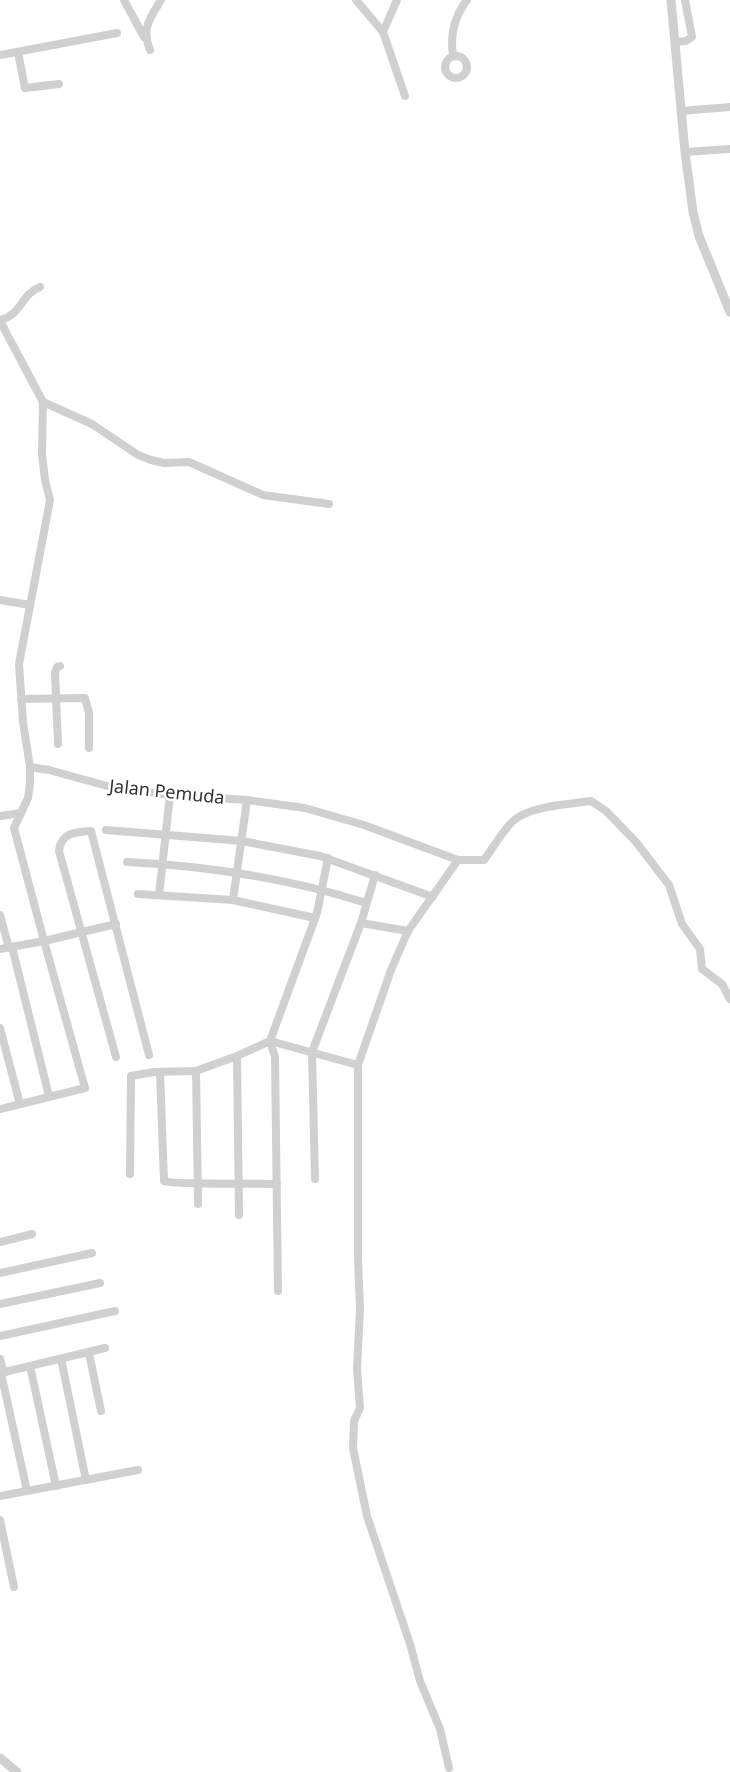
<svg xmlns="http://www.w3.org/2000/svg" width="730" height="1772" font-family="'Noto Sans',sans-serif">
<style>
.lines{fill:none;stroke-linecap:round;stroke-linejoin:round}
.minor{stroke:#d0d0d0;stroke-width:8}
.tertiary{stroke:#d0d0d0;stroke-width:9}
.labels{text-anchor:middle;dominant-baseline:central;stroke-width:5;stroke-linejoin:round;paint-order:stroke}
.street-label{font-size:18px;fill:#333;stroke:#fff}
</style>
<rect width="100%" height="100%" fill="#fff"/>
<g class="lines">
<!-- minor -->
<g class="minor">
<polyline points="124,0 144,37"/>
<polyline points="356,0 383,32 405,96"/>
<polyline points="383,32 397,0"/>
<polyline points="675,42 686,41 692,37 685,0"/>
<path d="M150,50C141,29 150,18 161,0"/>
<polyline points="18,52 25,88 59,84"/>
<polyline points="0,55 117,33"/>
<path d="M453,55C450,35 454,17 467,0"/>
<circle cx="456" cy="67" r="11"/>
<polyline points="681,111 730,107"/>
<polyline points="685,152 730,149"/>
<path d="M0,320C21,316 21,294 40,287"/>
<polyline points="0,321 43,402 42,454 45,480 50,500 19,664 23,722 30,767 30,783 28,798 14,828 44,941 0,949"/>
<polyline points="43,402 92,424 138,455 151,460 164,463 189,462 263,495 329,504"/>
<polyline points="0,600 30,605"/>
<polyline points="21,699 85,698 89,713 89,748"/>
<polyline points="58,744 55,673 57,667 60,666"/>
<path d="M30,767L49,770L111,787L170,795L247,800L305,808L364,825L458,860H484C493,848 501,833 512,822C528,806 569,804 591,801L606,811L636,842L669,885L682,924L700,949L702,969L722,984L730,999"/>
<polyline points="0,816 21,813"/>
<polyline points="106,830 242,841 320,856 433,897"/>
<path d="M127,862C209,866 288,878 366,903"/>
<polyline points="138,894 233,900 315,918"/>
<polyline points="159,895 170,795"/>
<polyline points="233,900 247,800"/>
<polyline points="0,915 9,948"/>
<polyline points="361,923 408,931"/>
<polyline points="12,947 49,1096"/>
<polyline points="0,1028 20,1104"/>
<polyline points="270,1041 275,1057 278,1291"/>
<polyline points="270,1041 358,1065"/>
<path d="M116,1057L59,851C61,833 74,832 91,831L149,1055"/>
<polyline points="196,1071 198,1204"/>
<path d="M160,1072L164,1181C171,1185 260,1183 277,1184"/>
<polyline points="0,1109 85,1088 44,941 116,924"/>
<polyline points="130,1174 131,1076 154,1072 196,1071 237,1056"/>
<polyline points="315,1179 312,1052 361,923 375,875"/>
<polyline points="239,1215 237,1056 270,1041 317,913 328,858"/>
<polyline points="0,1242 32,1234"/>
<polyline points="0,1273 92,1253"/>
<polyline points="0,1304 100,1283"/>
<polyline points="0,1336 115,1311"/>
<polyline points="89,1353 101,1411"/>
<polyline points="0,1359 4,1373"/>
<polyline points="61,1359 86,1480"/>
<polyline points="30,1366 56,1486"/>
<polyline points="0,1373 105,1348"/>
<polyline points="1,1373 27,1491"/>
<polyline points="0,1496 138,1470"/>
<polyline points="0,1520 14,1587"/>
<polyline points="449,1768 440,1729 420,1681 410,1644 367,1516 353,1448 354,1421 360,1408 357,1369 360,1309 358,1258 358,1065 391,970 408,931 458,860"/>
</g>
<!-- tertiary -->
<g class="tertiary">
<polyline points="671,0 685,152 693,212 699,236 730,312"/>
<polyline points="0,1758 17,1772"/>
</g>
</g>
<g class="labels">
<!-- street labels -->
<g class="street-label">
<text transform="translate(167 791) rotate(6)">Jalan Pemuda</text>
</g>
</g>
</svg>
